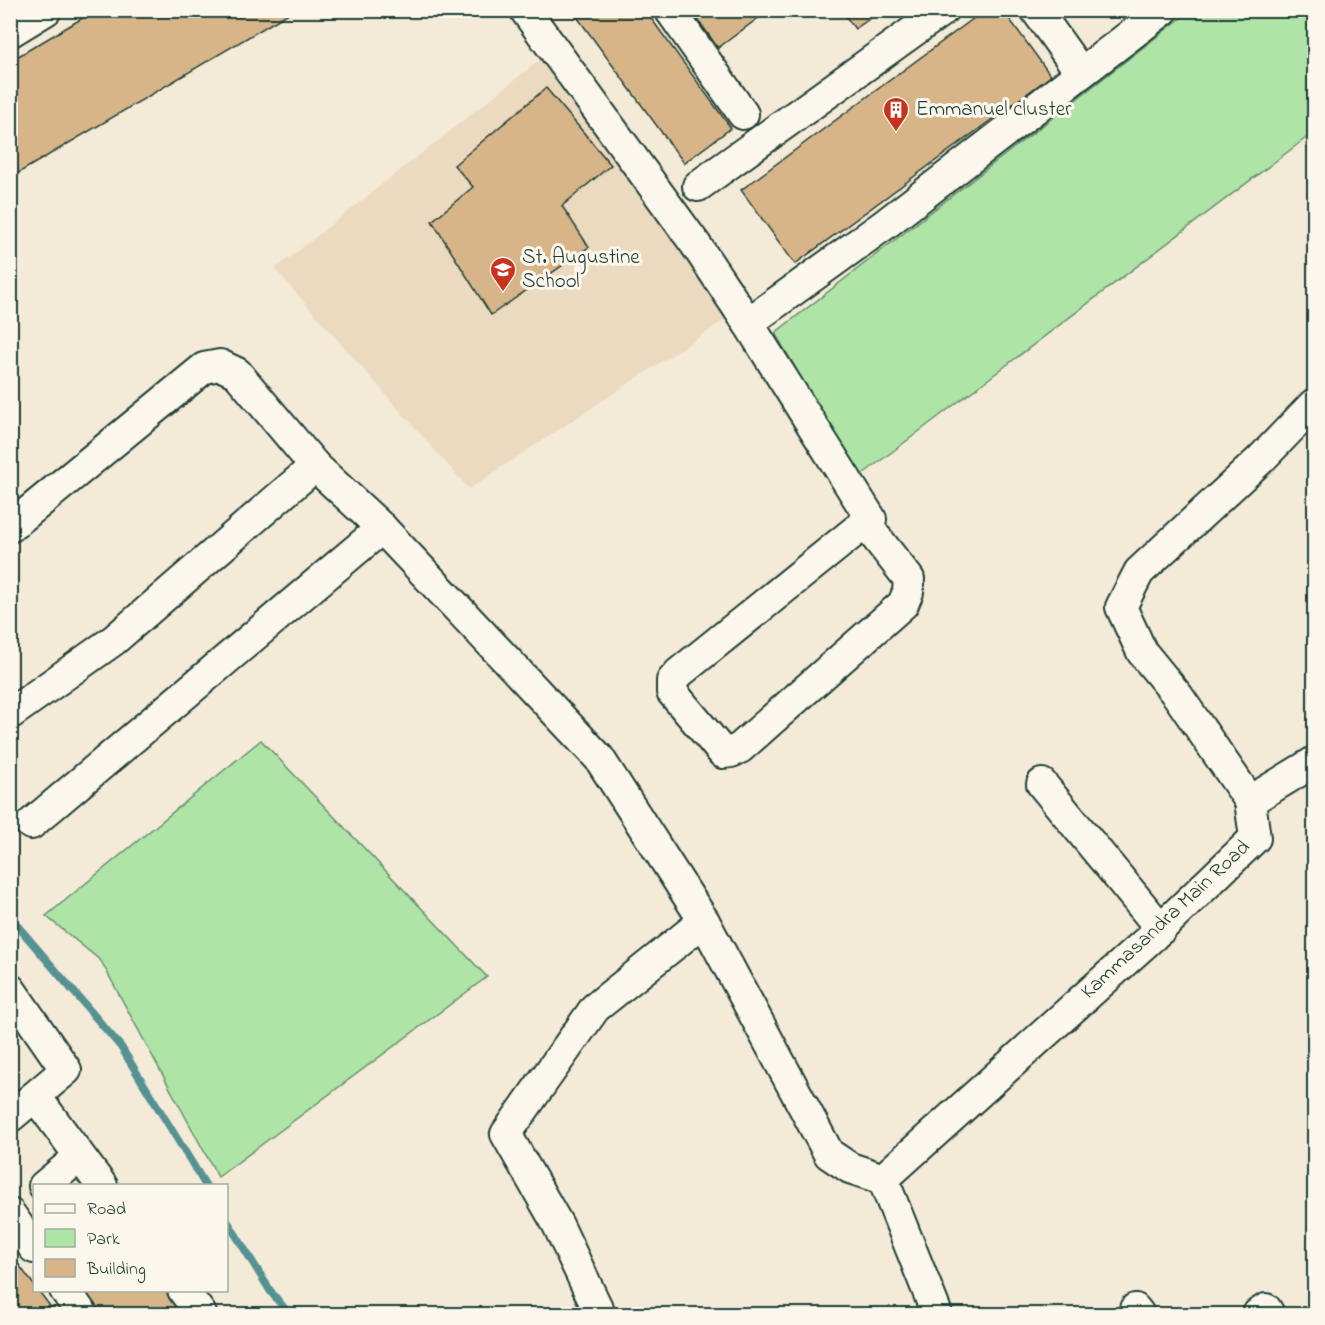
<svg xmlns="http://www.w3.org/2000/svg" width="1325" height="1325" font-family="'Indie Flower',sans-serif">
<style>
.built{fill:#ebdac0}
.green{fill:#afe4a7;stroke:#67906e;stroke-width:1.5}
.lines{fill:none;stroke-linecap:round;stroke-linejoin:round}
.stream{stroke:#569293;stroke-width:8}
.building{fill:#d7b589;stroke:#1f3d34;stroke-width:1.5}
.minor-casing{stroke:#1f3d34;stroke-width:34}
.minor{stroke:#fbf7ec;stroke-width:30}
.labels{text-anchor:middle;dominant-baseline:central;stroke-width:6;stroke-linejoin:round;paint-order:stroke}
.poi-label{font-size:21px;fill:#1f3d34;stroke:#fbf7ec;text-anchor:start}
.street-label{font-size:21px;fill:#1f3d34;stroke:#fbf7ec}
</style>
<rect width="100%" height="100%" fill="#f4ead8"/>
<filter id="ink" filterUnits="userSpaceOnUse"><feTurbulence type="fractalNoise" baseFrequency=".0167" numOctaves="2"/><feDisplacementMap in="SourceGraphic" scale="12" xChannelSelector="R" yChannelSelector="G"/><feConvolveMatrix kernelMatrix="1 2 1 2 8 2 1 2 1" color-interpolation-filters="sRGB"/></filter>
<g filter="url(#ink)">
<!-- built -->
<polygon class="built" points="541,59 728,318 469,489 275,269"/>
<!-- green -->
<g class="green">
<polygon points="1190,11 1314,11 1314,132 859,477 775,333"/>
<polygon points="261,740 487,977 218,1177 101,961 46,916"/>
</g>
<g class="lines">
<!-- stream -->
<g class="stream">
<polyline points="10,917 121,1047 206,1186"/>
<polyline points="226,1219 271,1292 289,1314"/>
</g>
</g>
<!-- building -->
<g class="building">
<polygon points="96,10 294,10 10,178 10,61"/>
<polygon points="572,10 645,10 731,128 684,163"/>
<polygon points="691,10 769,10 718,48"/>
<polygon points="841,10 882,10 855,29"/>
<polygon points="985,10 1003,10 1051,76 795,264 741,190"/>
<polygon points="546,88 611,165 562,206 589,247 491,315 432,221 473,187 454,165"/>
<polygon points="10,1253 34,1285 34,1290 38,1290 56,1314 10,1314"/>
<polygon points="82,1290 170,1290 187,1314 100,1314"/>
</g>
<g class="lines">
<defs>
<g id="minor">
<polyline points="525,10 696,245 748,323 871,519 865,523 679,673 672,681 672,692 723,753 731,752 740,748 903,604 908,592 909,579 865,523"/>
<polyline points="670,10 743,114"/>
<polyline points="1036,10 1081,73"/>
<polyline points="10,32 46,10"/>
<polyline points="698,186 943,10"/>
<polyline points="748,323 884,225 1163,10"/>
<polyline points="10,527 204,368 220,365 237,373 315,466 382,528 599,758 704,921 829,1154 850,1168 883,1179"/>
<polyline points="10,714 114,640 315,466"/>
<polyline points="1042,784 1161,929"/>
<polyline points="1250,801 1314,762"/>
<polyline points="31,824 382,528"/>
<polyline points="10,989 66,1070 10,1117"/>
<polyline points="36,1097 102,1186"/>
<polyline points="44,1186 79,1157"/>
<polyline points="10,1214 34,1248"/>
<polyline points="65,1290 82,1314"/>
<polyline points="183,1290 201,1314"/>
<polyline points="1135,1309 1139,1314"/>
<polyline points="600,1314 558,1225 506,1134 595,1008 704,921"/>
<polyline points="937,1314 883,1179 1154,935 1255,838 1250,801 1178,696 1142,652 1121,607 1139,572 1261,459 1314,404"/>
<polyline points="1258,1314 1266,1309 1269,1314"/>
</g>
</defs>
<!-- minor casing -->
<use href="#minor" class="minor-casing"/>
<!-- minor -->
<use href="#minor" class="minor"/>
</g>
</g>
<!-- icons -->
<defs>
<symbol id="building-pin" viewBox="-11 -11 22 30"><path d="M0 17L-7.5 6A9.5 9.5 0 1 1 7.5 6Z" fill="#c8321e" stroke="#fbf7ec"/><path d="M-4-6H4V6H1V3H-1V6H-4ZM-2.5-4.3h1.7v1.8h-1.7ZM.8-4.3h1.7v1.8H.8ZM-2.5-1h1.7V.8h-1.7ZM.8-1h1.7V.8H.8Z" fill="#fff"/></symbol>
<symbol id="school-pin" viewBox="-11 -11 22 30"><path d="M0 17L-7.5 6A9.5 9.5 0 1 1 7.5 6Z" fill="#c8321e" stroke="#fbf7ec"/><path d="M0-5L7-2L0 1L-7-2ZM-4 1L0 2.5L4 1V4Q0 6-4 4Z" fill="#fff"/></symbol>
</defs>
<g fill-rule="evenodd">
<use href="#building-pin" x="881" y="95" width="30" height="40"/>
<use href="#school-pin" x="488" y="255" width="30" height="40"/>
</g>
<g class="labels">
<!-- poi labels -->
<g class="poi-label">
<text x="916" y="110">Emmanuel cluster</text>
<text x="522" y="258">St. Augustine<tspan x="522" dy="24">School</tspan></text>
</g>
<!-- street labels -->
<g class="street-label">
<text transform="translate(1166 920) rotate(-43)">Kammasandra Main Road</text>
</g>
</g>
<!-- margin -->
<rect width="1325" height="1325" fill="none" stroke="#fbf7ec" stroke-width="36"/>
<rect x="18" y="18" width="1289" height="1289" fill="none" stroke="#1f3d34" stroke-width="2" filter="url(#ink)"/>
<!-- legend -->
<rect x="33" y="1184" width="195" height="108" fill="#fbf7ec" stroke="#a3ada2" stroke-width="1.5"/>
<rect x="45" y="1204" width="30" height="9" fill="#fbf7ec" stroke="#a3ada2" stroke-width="1.5"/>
<text x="87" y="1214" font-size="18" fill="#1f3d34">Road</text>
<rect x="45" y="1229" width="30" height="18" fill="#afe4a7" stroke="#a3ada2" stroke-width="1.5"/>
<text x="87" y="1244" font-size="18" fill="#1f3d34">Park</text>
<rect x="45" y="1259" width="30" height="18" fill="#d7b589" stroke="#a3ada2" stroke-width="1.5"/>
<text x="87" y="1274" font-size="18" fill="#1f3d34">Building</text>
</svg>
